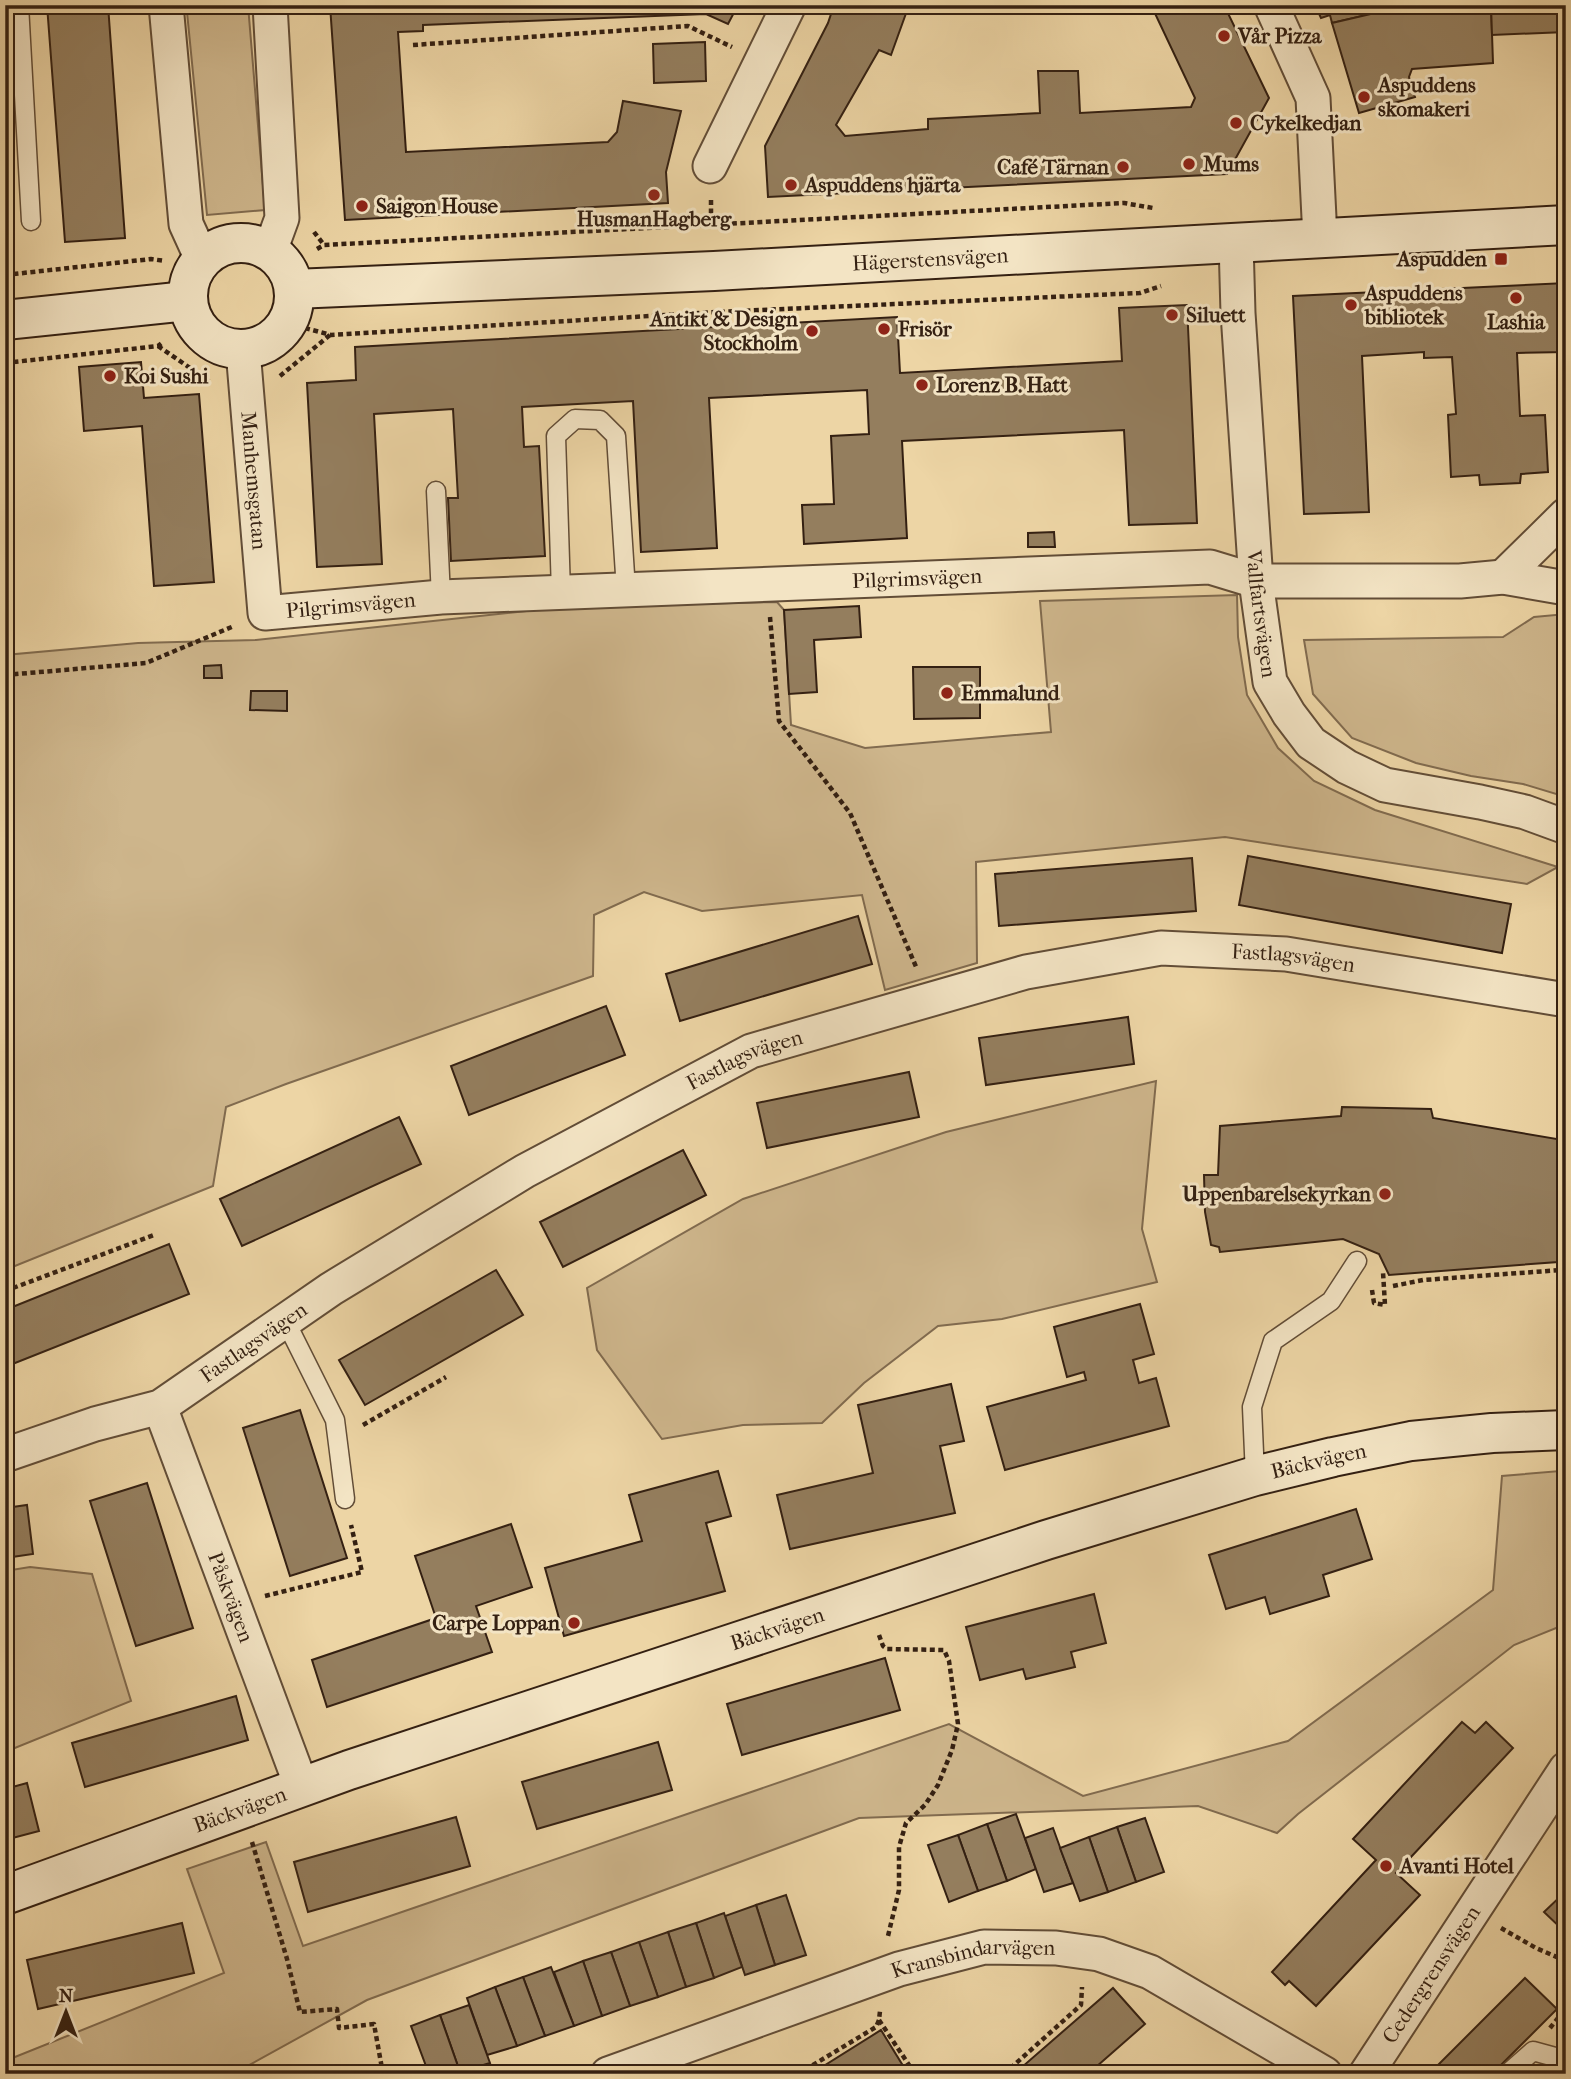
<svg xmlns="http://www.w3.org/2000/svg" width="1571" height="2079" font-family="'IM FELL French Canon',serif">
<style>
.green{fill:#ceb68c;stroke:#816b4f;stroke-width:2}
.building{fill:#947e5e;stroke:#342012;stroke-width:2}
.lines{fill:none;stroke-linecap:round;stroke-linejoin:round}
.lane-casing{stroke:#624d37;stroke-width:21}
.street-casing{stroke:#624d37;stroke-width:37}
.secondary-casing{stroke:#342012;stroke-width:42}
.path{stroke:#342012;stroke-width:4.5;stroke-dasharray:5 3.5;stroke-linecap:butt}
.lane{stroke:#f3e4c4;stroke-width:18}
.street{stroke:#f3e4c4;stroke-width:33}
.secondary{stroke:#f3e4c4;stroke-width:38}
.poi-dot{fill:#8f2418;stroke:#f3e4c4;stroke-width:2.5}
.labels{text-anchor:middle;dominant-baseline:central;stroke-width:6;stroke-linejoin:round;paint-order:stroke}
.poi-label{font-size:21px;font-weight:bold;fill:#342012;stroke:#f3e4c4;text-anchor:start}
.street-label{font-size:21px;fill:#342012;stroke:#f3e4c4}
</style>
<rect width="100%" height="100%" fill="#edd5a5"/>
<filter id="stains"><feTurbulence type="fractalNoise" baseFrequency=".00286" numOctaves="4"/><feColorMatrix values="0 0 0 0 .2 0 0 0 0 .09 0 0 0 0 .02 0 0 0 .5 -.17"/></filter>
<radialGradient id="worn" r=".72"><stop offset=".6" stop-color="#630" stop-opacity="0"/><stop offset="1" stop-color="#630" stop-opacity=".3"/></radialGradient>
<!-- green -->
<g class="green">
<polygon points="191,5 248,5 265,210 207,215 187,12"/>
<polygon points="1237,595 1238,637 1247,695 1278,748 1314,781 1375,810 1558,867 1527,884 1225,837 976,862 977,963 885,990 862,895 702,911 644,892 594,915 593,976 286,1084 226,1107 213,1186 5,1270 5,655 138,643 256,640 564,607 777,602 784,610 791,725 865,748 1051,732 1040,601"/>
<polygon points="1566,614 1566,797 1523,784 1471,776 1416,763 1352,738 1313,694 1304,640 1503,637 1534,617"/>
<polygon points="1156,1081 1142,1229 1157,1282 1002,1319 938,1326 864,1383 822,1423 743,1425 662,1439 597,1350 587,1288 743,1199 946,1132"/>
<polygon points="1560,1471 1566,1508 1566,1624 1514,1645 1298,1814 1277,1833 1198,1806 859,1818 367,2000 233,2074 5,2074 5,2061 224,1973 187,1869 266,1842 303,1946 949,1724 1083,1796 1288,1741 1493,1590 1502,1476"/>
<polygon points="30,1567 92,1574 131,1701 5,1752 5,1571"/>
</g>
<!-- building -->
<g class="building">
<polygon points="47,5 108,5 125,238 65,242"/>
<polygon points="330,5 738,5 728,24 706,14 423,25 423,31 398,32 406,152 608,142 617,132 623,101 681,111 666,172 668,203 345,220"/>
<polygon points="834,5 909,5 891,55 879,50 836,125 845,136 928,129 928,119 1040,113 1038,71 1078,71 1080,113 1191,107 1195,98 1151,5 1224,5 1269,98 1227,174 768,197 765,146 828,23"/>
<polygon points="1315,5 1401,5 1401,7 1332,23 1330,15 1321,18"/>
<polygon points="1401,5 1491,5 1493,63 1412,69 1409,77 1415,97 1359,113 1332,23 1401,7"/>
<polygon points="1491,5 1566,5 1566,32 1492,35"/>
<polygon points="705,42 706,81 654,83 653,44"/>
<polygon points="1566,283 1566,352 1517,353 1520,416 1545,415 1548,472 1521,474 1520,483 1480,485 1479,475 1451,477 1448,415 1456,414 1452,357 1424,358 1424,352 1362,356 1369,512 1304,514 1293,296"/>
<polygon points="1187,305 1197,523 1129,525 1124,430 902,441 907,538 804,544 802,505 834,504 831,436 869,434 867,390 709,398 717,548 641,552 633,401 522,407 524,447 539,446 545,556 451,561 448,498 458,498 453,409 374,414 382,564 317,567 307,383 356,380 355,347 897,317 900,373 1122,361 1119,308"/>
<polygon points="141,362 144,398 199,394 214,582 154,586 142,426 84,431 79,367"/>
<polygon points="1054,532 1055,547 1028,547 1028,533"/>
<polygon points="859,606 861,637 814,640 817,692 789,694 784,610"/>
<polygon points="221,665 222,678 204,678 204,666"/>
<polygon points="913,667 980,667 980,718 914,719"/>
<polygon points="251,691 287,691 287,711 250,710"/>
<polygon points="1248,856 1511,904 1502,953 1239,905"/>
<polygon points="1192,858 1196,911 999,926 995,874"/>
<polygon points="858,916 872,964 680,1021 666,974"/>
<polygon points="606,1006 625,1055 469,1115 451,1066"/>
<polygon points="1128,1017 1134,1064 986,1085 979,1038"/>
<polygon points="909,1072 919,1117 767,1148 757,1103"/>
<polygon points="1342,1107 1431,1109 1433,1118 1563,1140 1566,1160 1566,1231 1564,1231 1564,1244 1559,1245 1558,1262 1389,1275 1379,1254 1343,1239 1220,1252 1219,1247 1211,1245 1205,1212 1204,1175 1218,1175 1220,1126 1341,1116"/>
<polygon points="399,1117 421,1164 242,1246 220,1199"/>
<polygon points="683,1150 706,1195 563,1267 540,1222"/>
<polygon points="169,1244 189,1294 5,1367 5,1310"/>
<polygon points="496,1270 523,1315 365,1405 339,1360"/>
<polygon points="1140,1304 1154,1354 1133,1360 1139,1383 1156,1378 1169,1426 1005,1470 987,1407 1086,1380 1084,1372 1067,1377 1054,1327"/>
<polygon points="951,1384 964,1441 940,1446 955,1513 790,1549 777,1495 873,1473 858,1405"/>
<polygon points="300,1410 347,1558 290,1576 243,1428"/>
<polygon points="718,1471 731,1516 706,1523 725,1591 564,1636 545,1568 642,1541 629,1495"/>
<polygon points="147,1483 193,1628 136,1646 90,1501"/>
<polygon points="27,1505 33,1554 5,1558 5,1508"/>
<polygon points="1356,1509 1372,1559 1323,1575 1329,1596 1270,1614 1265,1597 1226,1609 1209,1555"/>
<polygon points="511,1524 532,1587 476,1606 492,1652 327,1707 312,1660 436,1618 415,1556"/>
<polygon points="1094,1594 1106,1643 1071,1652 1075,1667 1026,1679 1023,1669 980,1680 966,1627"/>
<polygon points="885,1658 900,1710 742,1755 727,1704"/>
<polygon points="236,1696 248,1740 85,1787 72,1743"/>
<polygon points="1462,1722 1475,1733 1486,1722 1513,1748 1396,1873 1420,1895 1316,2006 1289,1981 1285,1985 1272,1972 1376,1860 1353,1839"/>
<polygon points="658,1742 672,1790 537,1829 522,1782"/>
<polygon points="27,1783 39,1831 5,1840 5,1789"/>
<polygon points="1016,1814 1036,1869 1007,1881 987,1824"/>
<polygon points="456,1817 470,1866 308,1912 294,1862"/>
<polygon points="1145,1818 1164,1872 1136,1882 1117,1827"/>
<polygon points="987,1824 1007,1881 978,1891 958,1835"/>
<polygon points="1117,1827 1136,1882 1108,1892 1089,1837"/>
<polygon points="1053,1828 1073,1883 1044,1892 1025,1838"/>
<polygon points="958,1835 978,1891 949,1902 928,1845"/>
<polygon points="1089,1837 1108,1892 1080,1901 1060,1848"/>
<polygon points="1566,1891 1566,1933 1544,1912"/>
<polygon points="786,1895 806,1955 775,1965 756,1905"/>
<polygon points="756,1905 775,1965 745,1975 725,1916"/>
<polygon points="724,1913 742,1967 714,1978 696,1923"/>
<polygon points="182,1923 194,1973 38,2009 27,1960"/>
<polygon points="696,1923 714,1978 686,1987 668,1932"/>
<polygon points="668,1932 686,1987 658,1997 639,1942"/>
<polygon points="639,1942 658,1997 630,2006 611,1952"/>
<polygon points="611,1952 630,2006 602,2016 583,1961"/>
<polygon points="583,1961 602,2016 574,2026 554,1972"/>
<polygon points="551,1967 574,2026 545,2036 523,1977"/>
<polygon points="523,1977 545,2036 517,2046 495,1987"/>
<polygon points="1525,1978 1557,2009 1492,2074 1429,2074"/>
<polygon points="495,1987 517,2046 487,2055 467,1998"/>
<polygon points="1113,1988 1145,2024 1088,2074 1014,2074"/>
<polygon points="469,2005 490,2063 460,2072 440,2015"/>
<polygon points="440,2015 460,2072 456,2074 429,2074 411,2026"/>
<polygon points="881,2030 905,2069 897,2074 811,2074"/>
<polygon points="1241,2066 1248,2074 1233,2074"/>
</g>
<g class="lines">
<defs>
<g id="lane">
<polyline points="19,5 31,221"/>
<polyline points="436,491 441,597"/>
<polyline points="561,592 556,436 575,419 600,420 616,436 626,590"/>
<polyline points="285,1320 335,1420 345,1499"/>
<polyline points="1255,1476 1252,1407 1273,1341 1331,1301 1357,1261"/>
<polyline points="1507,2074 1533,2051 1566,2060"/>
</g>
<g id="street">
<polyline points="166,5 186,224 202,259"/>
<polyline points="1271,5 1313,98 1320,238"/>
<polyline points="710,166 789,5"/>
<path id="s1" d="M1236,242L1238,313L1256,581L1270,682L1289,714L1311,743L1347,767L1385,785L1480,802L1525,812L1566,827"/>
<polyline points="270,251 282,218 270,5"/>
<path id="s2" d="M243,350L265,613L441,597L1210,567L1256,581H1460L1503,577L1566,588"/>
<polyline points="1503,577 1566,515"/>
<path id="s3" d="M160,1407L302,1788"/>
<path id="s4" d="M5,1455L95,1424L160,1407L331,1289L525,1171L751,1051L1026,972L1161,948L1286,954L1566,1000"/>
<path id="s5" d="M608,2074L899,1969L984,1947L1056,1948L1099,1954L1150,1972L1325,2074"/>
<path id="s6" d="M1366,2074L1566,1769"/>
</g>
<g id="secondary">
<circle cx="241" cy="296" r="53"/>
<path id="s7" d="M294,289L714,271L1566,225"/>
<polyline points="5,320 187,301"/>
<path id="s8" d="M5,1895L349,1770L1046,1540L1255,1476L1333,1457L1411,1441L1492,1433L1566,1430"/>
</g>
</defs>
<!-- lane casing -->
<use href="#lane" class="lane-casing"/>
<!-- street casing -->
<use href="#street" class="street-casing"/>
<!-- secondary casing -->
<use href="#secondary" class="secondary-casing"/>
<!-- path -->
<g class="path">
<polyline points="413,45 688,26 732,47"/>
<polyline points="711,200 711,224"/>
<polyline points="314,232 324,245"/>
<polyline points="317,249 324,245 1124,203 1153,208"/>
<polyline points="5,275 151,259 165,261"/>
<polyline points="305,328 331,335 717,312 1140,293 1161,286"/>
<polyline points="158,346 209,381"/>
<polyline points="5,363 158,346 163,342"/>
<polyline points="280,376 330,335"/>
<polyline points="770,617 779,721 850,813 917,969"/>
<polyline points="5,675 146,663 234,626"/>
<polyline points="1393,1286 1423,1280 1561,1270 1566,1265"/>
<polyline points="1372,1290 1374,1303 1385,1305 1383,1272"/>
<polyline points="5,1291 154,1235"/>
<polyline points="363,1425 446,1377"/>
<polyline points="265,1596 362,1572 351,1525"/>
<polyline points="879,1635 883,1646 887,1649 944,1650 949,1661 958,1724 952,1750 938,1785 925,1805 906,1823 899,1847 899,1890 888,1936"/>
<polyline points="252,1842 287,1959 300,2012 337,2009 339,2028 374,2024 383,2074"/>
<polyline points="1501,1928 1536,1948 1566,1961"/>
<polyline points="879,2020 915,2074"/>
<polyline points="1550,2028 1566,2008"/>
<polyline points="798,2074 876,2027 879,2020 880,2011"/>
<polyline points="1004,2074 1081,2005 1082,1987"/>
</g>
<!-- lane -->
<use href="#lane" class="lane"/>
<!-- street -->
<use href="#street" class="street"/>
<!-- secondary -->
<use href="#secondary" class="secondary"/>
</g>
<!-- markers -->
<g class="poi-dot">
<circle cx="1224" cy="36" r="7"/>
<circle cx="1364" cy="97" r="7"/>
<circle cx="1236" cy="123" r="7"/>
<circle cx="1189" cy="164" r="7"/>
<circle cx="1123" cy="167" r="7"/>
<circle cx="791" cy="185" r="7"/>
<circle cx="654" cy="195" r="7"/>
<circle cx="362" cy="206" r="7"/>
<rect x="1494" y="252" width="14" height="14" rx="3.5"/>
<circle cx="1516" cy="298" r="7"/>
<circle cx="1351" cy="305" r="7"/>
<circle cx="1172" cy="315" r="7"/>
<circle cx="884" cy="329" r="7"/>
<circle cx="812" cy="331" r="7"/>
<circle cx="110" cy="376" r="7"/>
<circle cx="922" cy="385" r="7"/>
<circle cx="947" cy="693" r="7"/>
<circle cx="1385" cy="1194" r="7"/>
<circle cx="574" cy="1623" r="7"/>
<circle cx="1386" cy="1866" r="7"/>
</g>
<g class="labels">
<!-- poi labels -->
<g class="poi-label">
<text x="1238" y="36">Vår Pizza</text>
<text x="1378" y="85">Aspuddens<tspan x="1378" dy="24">skomakeri</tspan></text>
<text x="1250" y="123">Cykelkedjan</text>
<text x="1203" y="164">Mums</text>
<text x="1109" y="167" text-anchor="end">Café Tärnan</text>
<text x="805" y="185">Aspuddens hjärta</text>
<text x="376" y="206">Saigon House</text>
<text x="654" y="219" text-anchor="middle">HusmanHagberg</text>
<text x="1487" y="259" text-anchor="end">Aspudden</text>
<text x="1365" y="293">Aspuddens<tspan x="1365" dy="24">bibliotek</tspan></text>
<text x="1186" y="315">Siluett</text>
<text x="798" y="319" text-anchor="end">Antikt &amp; Design<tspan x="798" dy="24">Stockholm</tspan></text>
<text x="1516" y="322" text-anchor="middle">Lashia</text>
<text x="898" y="329">Frisör</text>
<text x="124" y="376">Koi Sushi</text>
<text x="936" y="385">Lorenz B. Hatt</text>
<text x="961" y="693">Emmalund</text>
<text x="1371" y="1194" text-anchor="end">Uppenbarelsekyrkan</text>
<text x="560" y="1623" text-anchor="end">Carpe Loppan</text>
<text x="1400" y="1866">Avanti Hotel</text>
</g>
<!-- street labels -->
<g class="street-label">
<text stroke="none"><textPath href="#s7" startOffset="637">Hägerstensvägen</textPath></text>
<text stroke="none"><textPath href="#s2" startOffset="131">Manhemsgatan</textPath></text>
<text stroke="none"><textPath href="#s2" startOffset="917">Pilgrimsvägen</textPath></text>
<text stroke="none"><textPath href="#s2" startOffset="350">Pilgrimsvägen</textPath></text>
<text stroke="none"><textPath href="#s1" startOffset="373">Vallfartsvägen</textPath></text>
<text stroke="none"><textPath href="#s4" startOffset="1409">Fastlagsvägen</textPath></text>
<text stroke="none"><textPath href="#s4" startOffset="844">Fastlagsvägen</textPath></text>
<text stroke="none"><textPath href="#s4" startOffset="276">Fastlagsvägen</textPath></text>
<text stroke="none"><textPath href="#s8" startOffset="1384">Bäckvägen</textPath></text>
<text stroke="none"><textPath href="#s3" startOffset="203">Påskvägen</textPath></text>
<text stroke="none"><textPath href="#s8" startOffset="817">Bäckvägen</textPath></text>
<text stroke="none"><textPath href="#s8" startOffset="250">Bäckvägen</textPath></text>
<text stroke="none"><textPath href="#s5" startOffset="385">Kransbindarvägen</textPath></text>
<text stroke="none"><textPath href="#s6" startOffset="119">Cedergrensvägen</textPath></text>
</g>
</g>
<!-- margin -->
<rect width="1571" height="2079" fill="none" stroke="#edd5a5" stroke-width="28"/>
<rect x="7" y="7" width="1557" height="2065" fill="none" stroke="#342012" stroke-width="3.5"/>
<rect x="14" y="14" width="1543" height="2051" fill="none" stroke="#342012" stroke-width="2"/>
<!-- north arrow -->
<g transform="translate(66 2012)" stroke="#f3e4c4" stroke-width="5" paint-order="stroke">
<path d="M0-5L12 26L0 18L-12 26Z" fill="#342012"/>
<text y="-10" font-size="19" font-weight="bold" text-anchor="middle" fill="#342012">N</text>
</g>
<rect width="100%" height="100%" filter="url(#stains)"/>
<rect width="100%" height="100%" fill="url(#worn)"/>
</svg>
